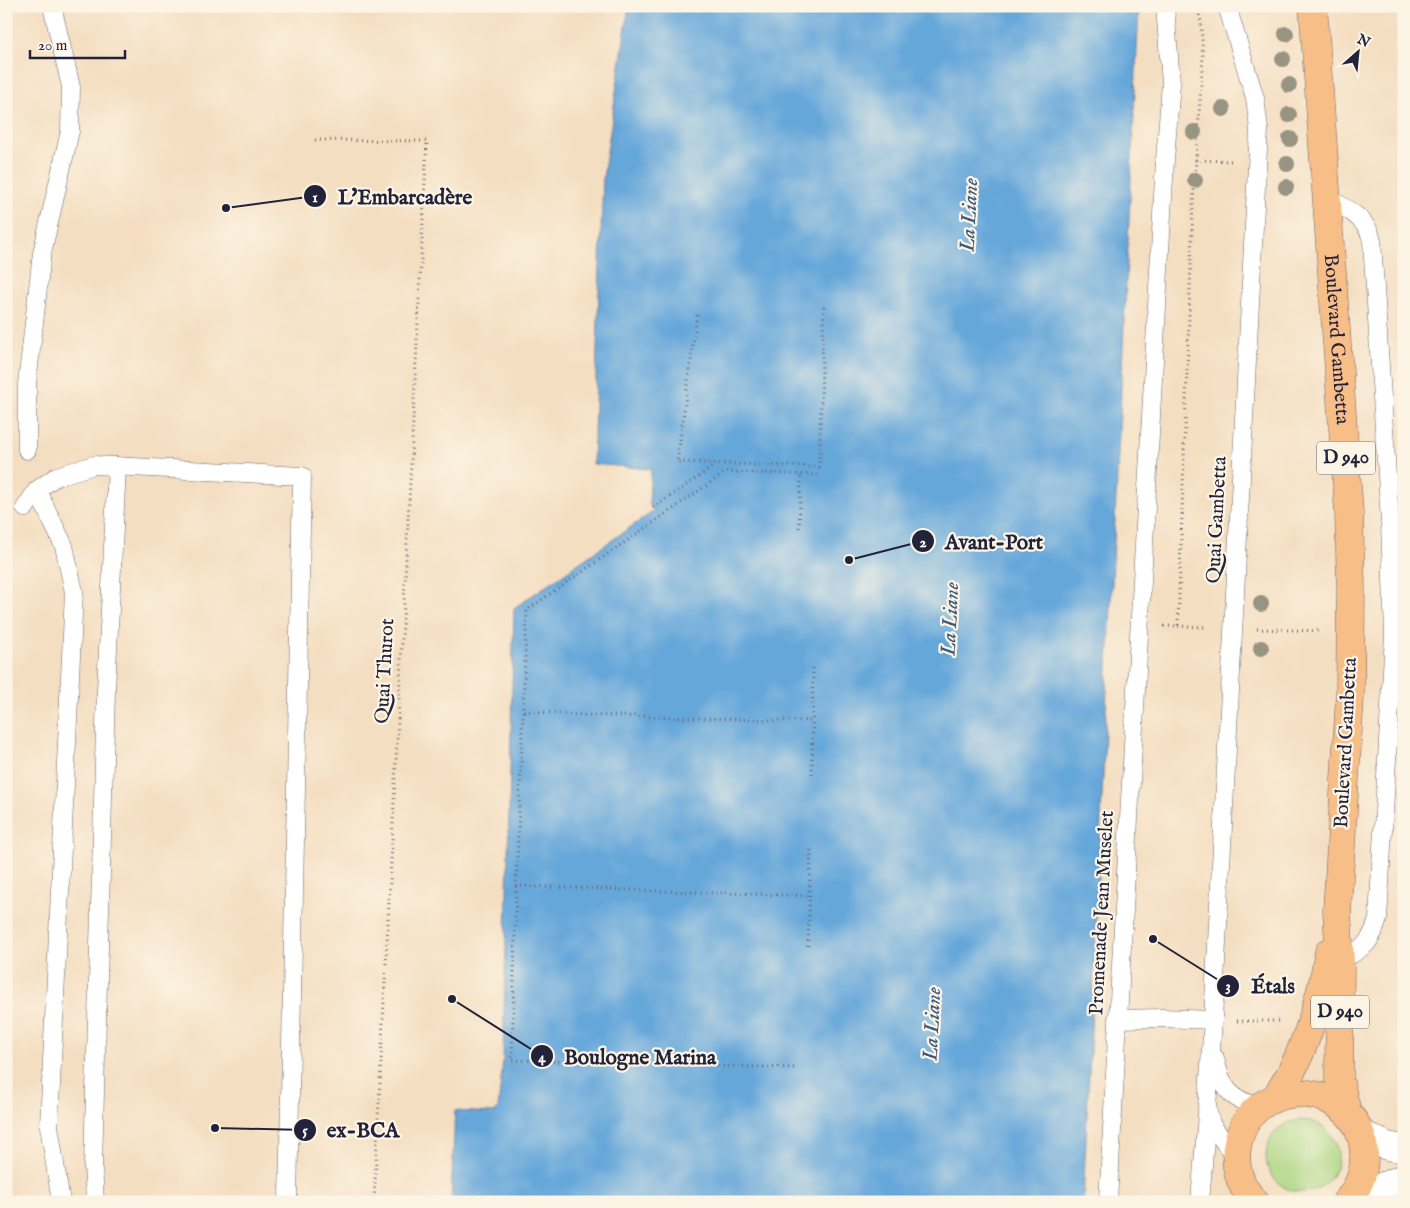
<svg xmlns="http://www.w3.org/2000/svg" width="1410" height="1208" font-family="'IM FELL English',serif">
<style>
.green{fill:#acd682;stroke:#677c5e}
.water{fill:#66a7da;stroke:#44648a}
.lines{fill:none;stroke-linecap:round;stroke-linejoin:round}
.lane-casing{stroke:#6c646a;stroke-width:19}
.street-casing{stroke:#6c646a;stroke-width:29}
.primary-casing{stroke:#6c646a;stroke-width:29}
.path{stroke:#6c646a;stroke-width:3;stroke-dasharray:1 4;stroke-linecap:butt}
.lane{stroke:#fff;stroke-width:18}
.street{stroke:#fff;stroke-width:28}
.primary{stroke:#f7be88;stroke-width:28}
.tree{fill:#979483}
.labels{text-anchor:middle;dominant-baseline:central;stroke-width:4.5;stroke-linejoin:round;paint-order:stroke}
.shield{fill:#fcf5e5;stroke:#63616e;stroke-width:1}
.shield-label{font-size:19px;font-weight:bold;fill:#22223b}
.street-label{font-size:20px;fill:#22223b;stroke:#fcf5e5}
.water-label{font-size:21px;font-style:italic;fill:#3d577b;stroke:#fcf5e5}
.leader{fill:none;stroke:#22223b;stroke-width:2}
.callout-dot{fill:#22223b;stroke:#fcf5e5;stroke-width:2}
.mark-label{font-size:15px;text-anchor:middle;font-weight:bold;fill:#fff}
.callout-label{font-size:21px;text-anchor:middle;font-weight:bold;fill:#22223b;stroke:#fcf5e5;stroke-width:4.5;stroke-linejoin:round;paint-order:stroke}
</style>
<rect width="100%" height="100%" fill="#fcf5e5"/>
<filter id="ink" filterUnits="userSpaceOnUse"><feTurbulence type="fractalNoise" baseFrequency=".02" numOctaves="2"/><feDisplacementMap in="SourceGraphic" scale="10" xChannelSelector="R" yChannelSelector="G"/><feConvolveMatrix kernelMatrix="1 2 1 2 8 2 1 2 1" color-interpolation-filters="sRGB"/></filter>
<filter id="wash" filterUnits="userSpaceOnUse"><feTurbulence type="fractalNoise" baseFrequency=".0096" numOctaves="4" result="noise"/><feDisplacementMap in="SourceGraphic" scale="20" xChannelSelector="R" yChannelSelector="G"/><feGaussianBlur stdDeviation="1.12" result="paint"/><feColorMatrix in="noise" values="0 0 0 0 0 0 0 0 0 0 0 0 0 0 0 0 0 1.4 0 .05"/><feComposite in="paint" operator="in"/></filter>
<g filter="url(#wash)">
<rect width="100%" height="100%" fill="#f4dec1"/>
<!-- green -->
<circle class="green" cx="1302" cy="1156" r="36"/>
<!-- water -->
<polygon class="water" points="629,6 1139,6 1083,1202 451,1202 455,1111 494,1113 498,1109 503,1060 514,608 654,511 649,504 651,469 593,464 603,178"/>
</g>
<g filter="url(#ink)">
<g class="lines">
<defs>
<g id="lane">
<polyline points="1227,6 1255,98 1259,129 1213,1020 1207,1108 1211,1124 1236,1158"/>
<path d="M1326,197C1345,208 1368,218 1372,241L1390,522L1394,635L1378,919C1370,946 1363,948 1340,961"/>
<polyline points="27,450 27,384 42,253 70,131 71,87 52,6"/>
<polyline points="37,490 64,546 74,592 49,1126 61,1202"/>
<polyline points="25,508 37,490 57,476 94,465 302,476 288,1202"/>
<polyline points="1117,1019 1161,1018 1213,1020"/>
<path d="M1215,1058C1221,1087 1231,1102 1261,1106"/>
<polyline points="95,1202 93,1165 106,690 117,466"/>
<polyline points="1108,1202 1165,160 1171,83 1165,6"/>
<polyline points="1200,1202 1207,1114"/>
</g>
<g id="street">
<polyline points="1360,1133 1387,1146 1404,1149"/>
<polyline points="1348,1200 1404,1178"/>
</g>
<g id="primary">
<path id="s1" d="M1313,6L1349,513L1351,588L1350,696L1337,911L1340,961L1339,1079L1347,1112"/>
<path d="M1275,1098C1303,1060 1321,998 1329,952"/>
<path d="M1255,1202C1239,1186 1233,1164 1238,1142C1255,1069 1365,1082 1364,1157C1364,1174 1358,1189 1346,1202"/>
</g>
</defs>
<!-- lane casing -->
<use href="#lane" class="lane-casing"/>
<!-- street casing -->
<use href="#street" class="street-casing"/>
<!-- primary casing -->
<use href="#primary" class="primary-casing"/>
<!-- path -->
<g class="path">
<polyline points="1254,11 1276,6"/>
<polyline points="315,140 427,141 374,1202"/>
<polyline points="1195,160 1234,161"/>
<polyline points="697,315 677,462 819,467 824,304"/>
<polyline points="653,508 717,464"/>
<polyline points="799,528 801,475"/>
<polyline points="1164,626 1178,626 1193,204 1203,56 1201,22 1197,6"/>
<polyline points="1178,626 1208,627"/>
<polyline points="1257,629 1321,631"/>
<polyline points="524,711 584,715 813,721"/>
<polyline points="812,774 813,668"/>
<polyline points="516,886 810,896"/>
<polyline points="808,946 811,846"/>
<polyline points="1237,1021 1280,1021"/>
<polyline points="794,1068 512,1060 516,886 527,610 726,472 818,475"/>
</g>
<!-- lane -->
<use href="#lane" class="lane"/>
<!-- street -->
<use href="#street" class="street"/>
<!-- primary -->
<use href="#primary" class="primary"/>
</g>
<!-- trees -->
<g class="tree">
<circle cx="1286" cy="34" r="8"/>
<circle cx="1283" cy="59" r="8"/>
<circle cx="1289" cy="85" r="8"/>
<circle cx="1223" cy="109" r="8"/>
<circle cx="1289" cy="115" r="8"/>
<circle cx="1194" cy="132" r="8"/>
<circle cx="1290" cy="139" r="8"/>
<circle cx="1287" cy="164" r="8"/>
<circle cx="1195" cy="180" r="8"/>
<circle cx="1286" cy="187" r="8"/>
<circle cx="1261" cy="604" r="8"/>
<circle cx="1261" cy="648" r="8"/>
</g>
</g>
<g class="labels">
<!-- shield labels -->
<g class="shield">
<rect x="1317" y="441.5" width="58" height="33" rx="4"/>
<rect x="1311" y="995.5" width="58" height="33" rx="4"/>
</g>
<g class="shield-label">
<text x="1346" y="458">D 940</text>
<text x="1340" y="1012">D 940</text>
</g>
<!-- street labels -->
<g class="street-label">
<text stroke="none"><textPath href="#s1" startOffset="334">Boulevard Gambetta</textPath></text>
<text transform="translate(1217 520) rotate(-87)">Quai Gambetta</text>
<text transform="translate(385 671) rotate(-87)">Quai Thurot</text>
<text transform="translate(1346 743) rotate(-87)">Boulevard Gambetta</text>
<text transform="translate(1102 913) rotate(-87)">Promenade Jean Muselet</text>
</g>
<!-- water labels -->
<g class="water-label">
<text transform="translate(970 215) rotate(-87)">La Liane</text>
<text transform="translate(951 619) rotate(-87)">La Liane</text>
<text transform="translate(933 1024) rotate(-87)">La Liane</text>
</g>
</g>
<!-- callouts -->
<path class="leader" d="M226 208L315 196M849 560L923 541M1153 939L1228 986M452 999L542 1056M215 1128L305 1130"/>
<g class="callout-dot">
<circle cx="226" cy="208" r="5"/>
<circle cx="849" cy="560" r="5"/>
<circle cx="1153" cy="939" r="5"/>
<circle cx="452" cy="999" r="5"/>
<circle cx="215" cy="1128" r="5"/>
<circle cx="315" cy="196" r="12"/>
<circle cx="923" cy="541" r="12"/>
<circle cx="1228" cy="986" r="12"/>
<circle cx="542" cy="1056" r="12"/>
<circle cx="305" cy="1130" r="12"/>
</g>
<g class="mark-label">
<text x="315" y="202">1</text>
<text x="923" y="547">2</text>
<text x="1228" y="991">3</text>
<text x="542" y="1062">4</text>
<text x="305" y="1135">5</text>
</g>
<g class="callout-label">
<text x="405" y="204">L'Embarcadère</text>
<text x="994" y="549">Avant-Port</text>
<text x="1273" y="993">Étals</text>
<text x="640" y="1064">Boulogne Marina</text>
<text x="363" y="1137">ex-BCA</text>
</g>
<!-- margin -->
<rect width="1410" height="1208" fill="none" stroke="#fcf5e5" stroke-width="25"/>
<!-- north arrow -->
<g transform="translate(1358 52) rotate(27)" stroke="#fcf5e5" stroke-width="4" paint-order="stroke">
<path d="M0-4L9 19L0 12L-9 19Z" fill="#22223b"/>
<text y="-8" font-size="14" font-weight="bold" text-anchor="middle" fill="#22223b">N</text>
</g>
<!-- scale -->
<path d="M30 50v8h95v-8" fill="none" stroke="#22223b" stroke-width="2.5"/>
<text x="38" y="50" font-size="15" fill="#22223b" stroke="#fcf5e5" stroke-width="4" paint-order="stroke">20 m</text>
</svg>
